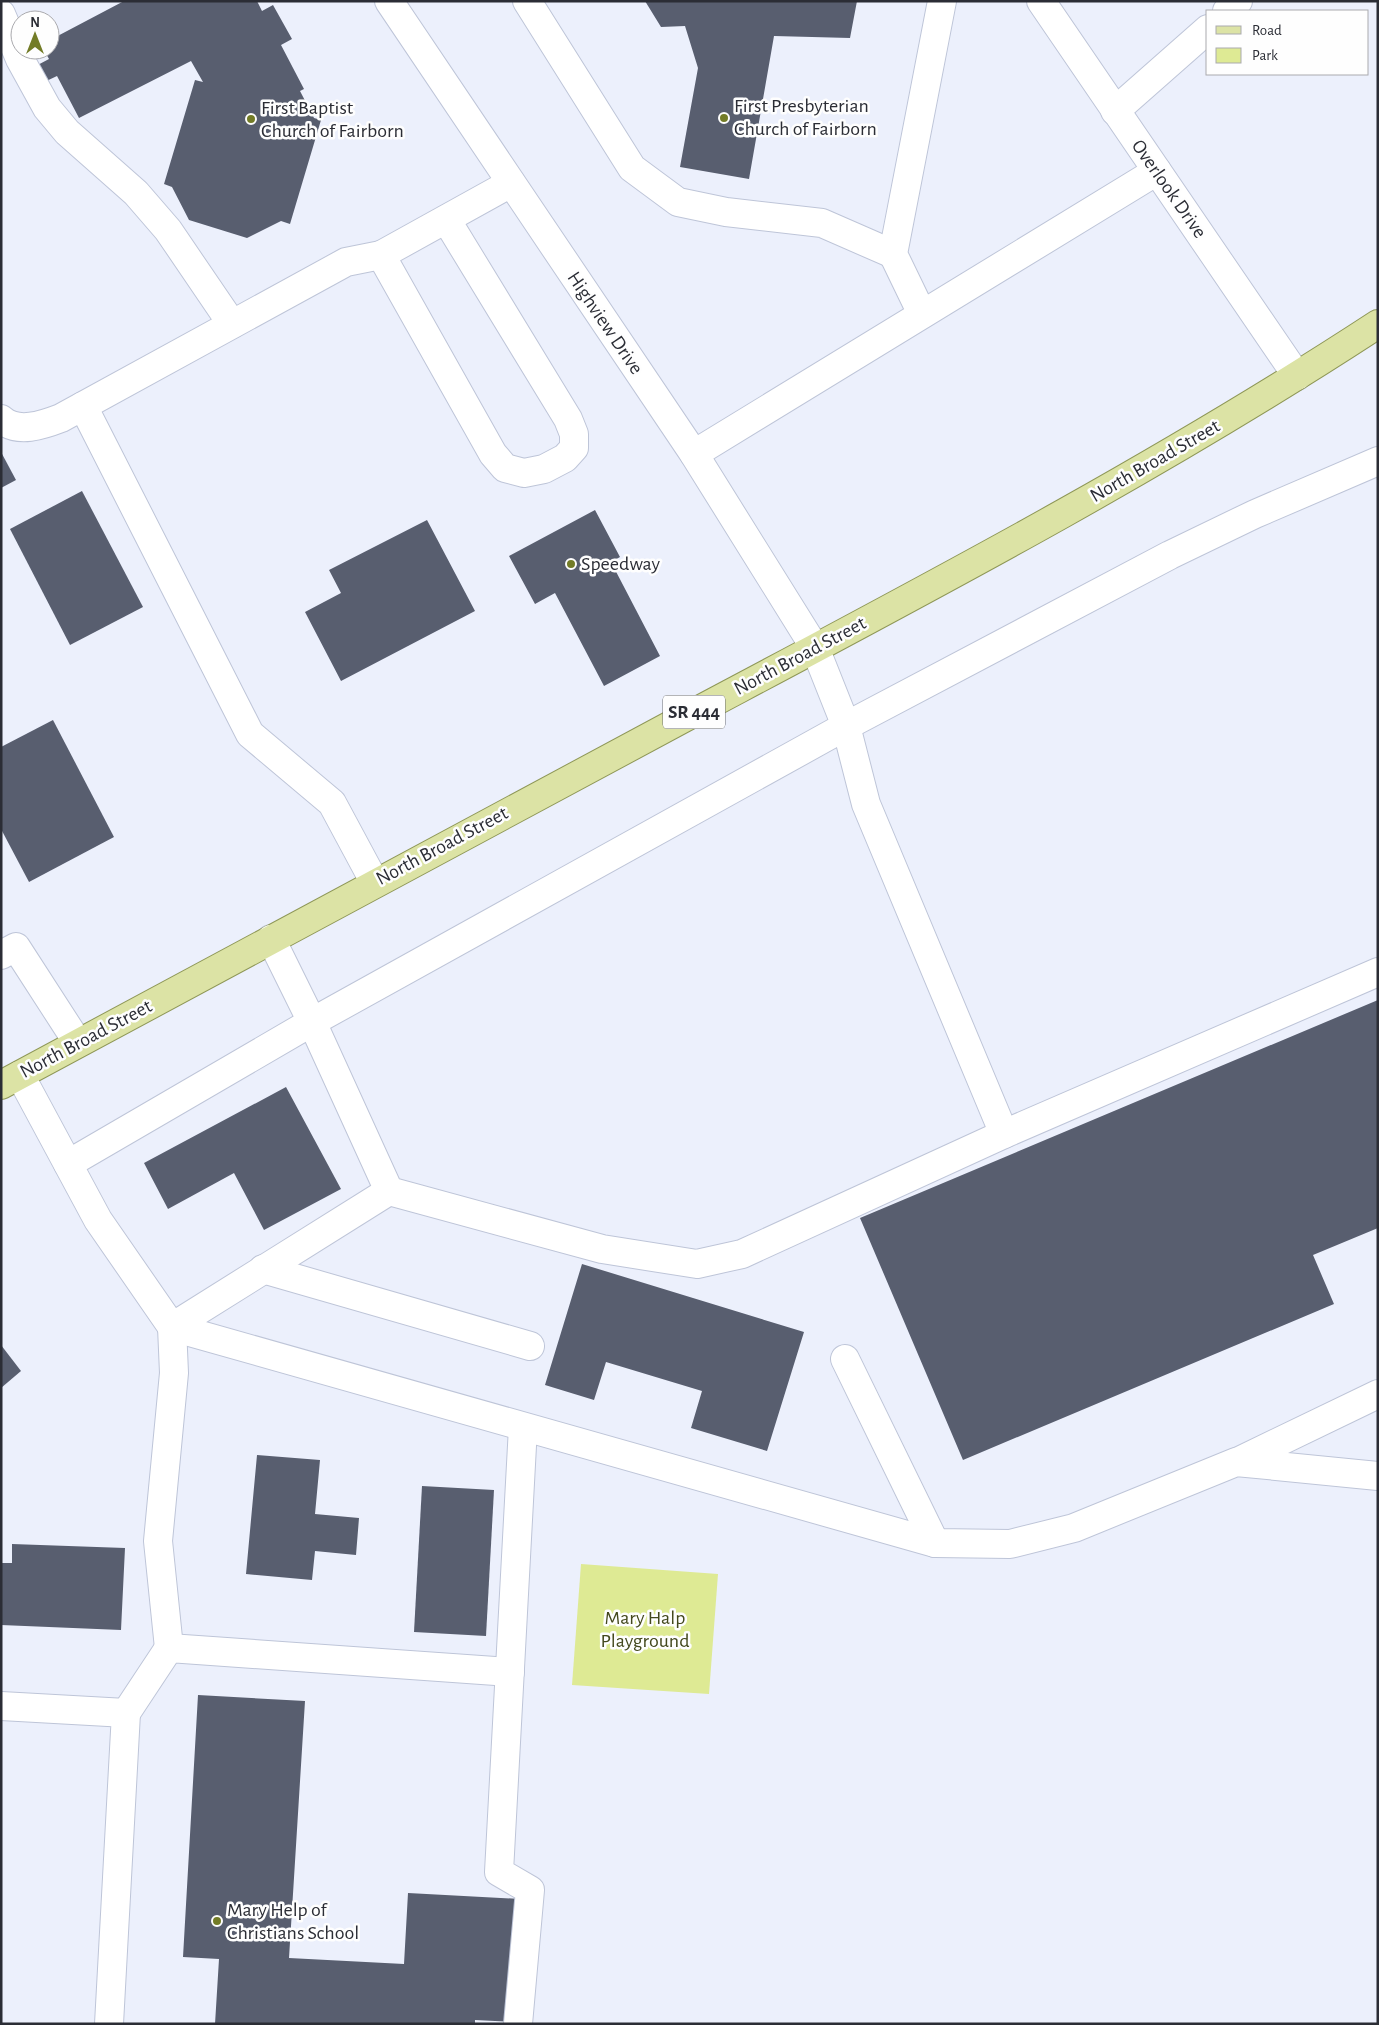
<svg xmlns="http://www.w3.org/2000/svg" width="1379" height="2025" font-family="'Alegreya Sans',sans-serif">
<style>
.green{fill:#deea94}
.building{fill:#585e6f}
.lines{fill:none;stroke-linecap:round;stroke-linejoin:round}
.minor-casing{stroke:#bec5d8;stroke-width:30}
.major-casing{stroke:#8e9757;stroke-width:30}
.minor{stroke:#fff;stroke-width:28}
.major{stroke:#dce3a5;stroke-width:28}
.poi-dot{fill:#737c27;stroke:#fefefe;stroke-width:2}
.labels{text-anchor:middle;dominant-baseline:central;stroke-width:5;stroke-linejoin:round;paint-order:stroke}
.shield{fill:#fefefe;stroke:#6a6c71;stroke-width:1}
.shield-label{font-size:19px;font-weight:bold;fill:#2b2d35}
.poi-label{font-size:20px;fill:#2b2d35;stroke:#fefefe;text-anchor:start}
.street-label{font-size:20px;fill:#2b2d35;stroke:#fefefe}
.park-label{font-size:20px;fill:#43481d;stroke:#fefefe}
</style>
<rect width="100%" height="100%" fill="#ecf0fc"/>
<!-- green -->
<polygon class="green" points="581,1564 718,1574 709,1694 572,1685"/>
<!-- building -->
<g class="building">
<polygon points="124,1 257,1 262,11 273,5 292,39 281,45 304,89 300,91 314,118 321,120 290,224 281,221 247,238 189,220 172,187 164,184 195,80 203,82 191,61 79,118 57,76 40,84 32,68 49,59 44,50 50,50 50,40"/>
<polygon points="645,1 857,1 850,38 774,36 749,179 680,167 698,68 685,26 661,27"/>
<polygon points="1,452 16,480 1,488"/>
<polygon points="82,491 143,607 70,645 10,529"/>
<polygon points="595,510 620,557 611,562 660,656 604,686 555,593 535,604 509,556"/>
<polygon points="427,520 475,611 341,681 305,612 341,593 329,570"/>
<polygon points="53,720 114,837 29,882 1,829 1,747"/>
<polygon points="1378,1000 1378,1228 1313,1255 1334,1304 963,1460 860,1218"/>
<polygon points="286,1087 341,1189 264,1230 234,1173 168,1209 144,1163"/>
<polygon points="582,1264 804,1332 767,1451 691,1428 702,1391 606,1362 594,1400 545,1385"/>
<polygon points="1,1345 21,1371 1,1388"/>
<polygon points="257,1455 320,1460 315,1514 359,1518 356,1555 315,1551 312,1580 246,1574"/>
<polygon points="422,1486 494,1490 486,1636 414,1632"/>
<polygon points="12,1544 125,1548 121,1630 1,1625 1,1563 12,1563"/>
<polygon points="198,1695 305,1701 289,1958 404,1964 408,1893 521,1899 513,2022 475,2020 475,2024 215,2024 219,1959 183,1957"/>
</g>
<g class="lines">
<defs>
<g id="minor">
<polyline points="389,1 694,454 815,648 846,726 866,804 1004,1134"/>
<polyline points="527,1 632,168 678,202 726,212 822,223 893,254"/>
<polyline points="1041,1 1297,376"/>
<polyline points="1227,11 1238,1"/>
<polyline points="1,14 20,59 47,108 67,132 136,193 168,230 232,324"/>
<polyline points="1115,111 1208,29"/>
<polyline points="446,219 568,419 574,434 574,448 565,458 544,469 524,473 505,468 493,454 381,255 511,183"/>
<polyline points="922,314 893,254 942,1"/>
<polyline points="83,406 250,734 332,803 375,883"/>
<path d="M1,419C17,434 43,425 61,418L346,262L381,255"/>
<polyline points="694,454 1157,171"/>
<polyline points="271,939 312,1022 389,1191 602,1249 697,1264 742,1254 1004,1134 1378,972"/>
<polyline points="1,955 16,947 78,1043"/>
<polyline points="20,1075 98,1220 172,1327 935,1543 1010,1544 1074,1528 1236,1462 1378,1476"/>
<polyline points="68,1164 312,1022 846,726 1170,555 1255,514 1378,461"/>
<polyline points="263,1269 530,1346"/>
<polyline points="845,1359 935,1543"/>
<polyline points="1237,1462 1378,1394"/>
<polyline points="169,1648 158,1541 174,1373 172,1327 389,1191"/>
<polyline points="1,1706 126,1713 109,2024"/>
<polyline points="126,1713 169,1648 510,1672"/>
<polyline points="518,2024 530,1890 499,1872 523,1427"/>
</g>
<path id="major" d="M1,1085C228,962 455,839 684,718C919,593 1155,470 1378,324"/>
</defs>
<!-- minor casing -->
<use href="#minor" class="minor-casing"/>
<!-- major casing -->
<use href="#major" class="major-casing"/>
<!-- minor -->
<use href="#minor" class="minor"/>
<!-- major -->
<use href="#major" class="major"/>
</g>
<!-- markers -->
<g class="poi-dot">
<circle cx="724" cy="118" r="5"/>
<circle cx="251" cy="119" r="5"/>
<circle cx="571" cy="564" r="5"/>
<circle cx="217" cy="1921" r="5"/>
</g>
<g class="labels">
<!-- shield labels -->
<rect class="shield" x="663" y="695.5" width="62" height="33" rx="4"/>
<g class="shield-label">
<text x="694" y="712">SR 444</text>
</g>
<!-- poi labels -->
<g class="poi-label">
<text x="734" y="106">First Presbyterian<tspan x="734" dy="23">Church of Fairborn</tspan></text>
<text x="261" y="108">First Baptist<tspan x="261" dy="23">Church of Fairborn</tspan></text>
<text x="581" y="564">Speedway</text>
<text x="227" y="1910">Mary Help of<tspan x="227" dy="23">Christians School</tspan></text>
</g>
<!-- street labels -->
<g class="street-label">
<text transform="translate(1169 189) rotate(55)">Overlook Drive</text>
<text transform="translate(605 323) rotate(56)">Highview Drive</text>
<text transform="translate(1155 461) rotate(-30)">North Broad Street</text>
<text transform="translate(800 656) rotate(-28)">North Broad Street</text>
<text transform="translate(442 846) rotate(-28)">North Broad Street</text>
<text transform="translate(86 1039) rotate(-28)">North Broad Street</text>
</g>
<!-- park labels -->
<g class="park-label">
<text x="645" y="1618">Mary Halp<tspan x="645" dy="23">Playground</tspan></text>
</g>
</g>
<!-- border -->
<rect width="1379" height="2025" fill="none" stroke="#2b2d35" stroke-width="5"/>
<!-- legend -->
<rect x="1206" y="10" width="162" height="65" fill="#fefefe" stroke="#aaaaae"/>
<rect x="1216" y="26" width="25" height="8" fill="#dce3a5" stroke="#aaaaae"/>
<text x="1252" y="35" font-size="15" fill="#2b2d35">Road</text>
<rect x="1216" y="48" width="25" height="15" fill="#deea94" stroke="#aaaaae"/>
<text x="1252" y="60" font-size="15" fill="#2b2d35">Park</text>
<!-- north arrow -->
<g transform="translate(35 35)"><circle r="24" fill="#fefefe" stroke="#aaaaae"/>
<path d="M0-4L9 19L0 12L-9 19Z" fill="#737c27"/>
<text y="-8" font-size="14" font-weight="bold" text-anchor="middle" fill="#2b2d35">N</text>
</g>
</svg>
